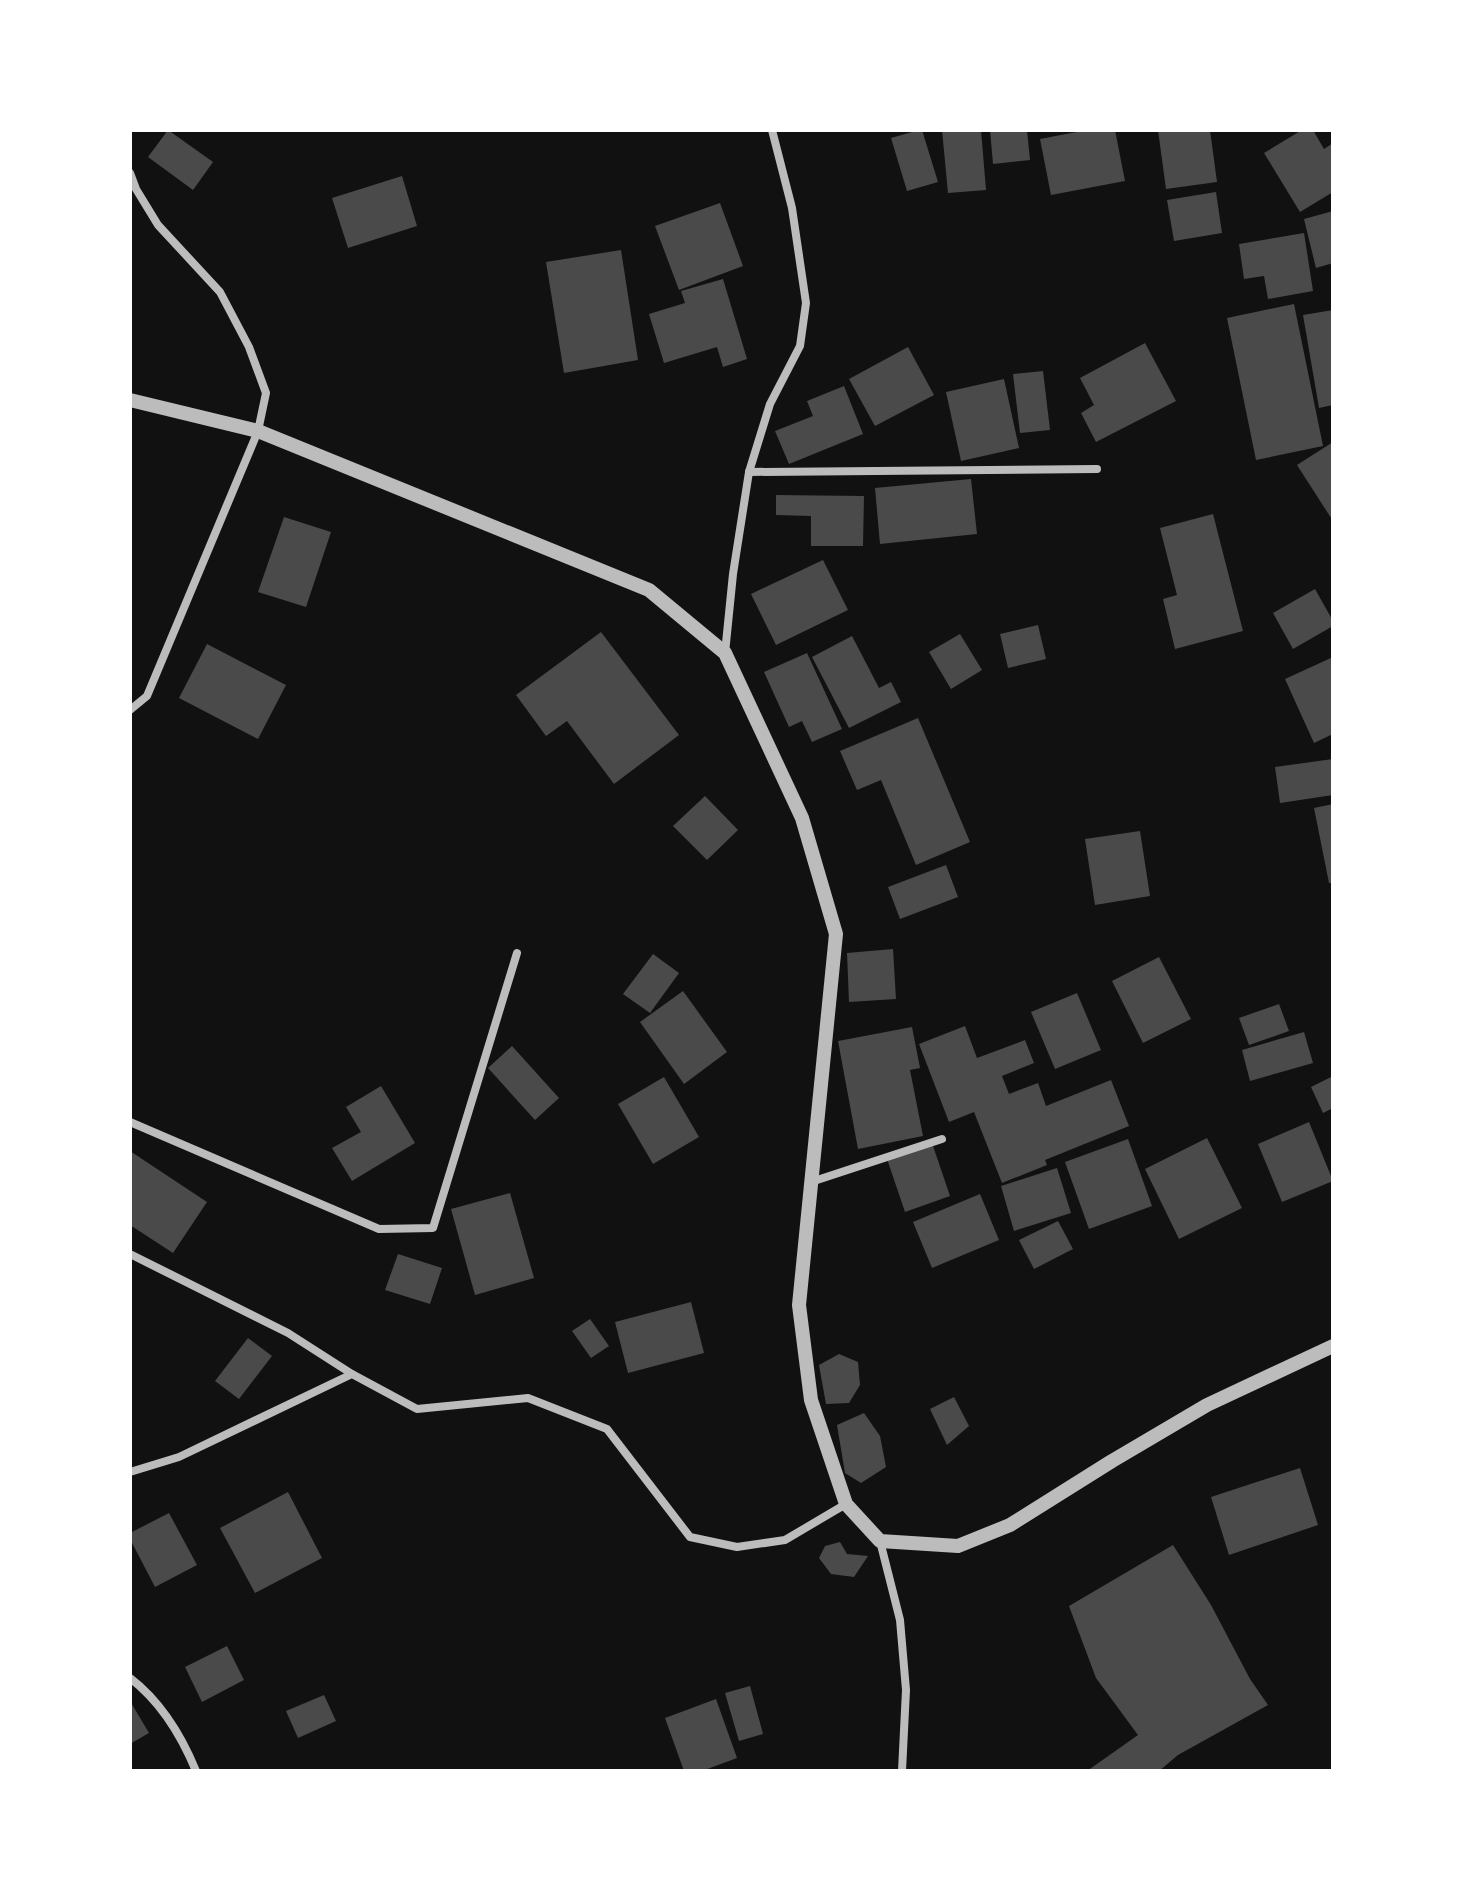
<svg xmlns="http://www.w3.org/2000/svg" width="1463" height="1901" font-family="'Fira Sans',sans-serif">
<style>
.building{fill:#4a4a4a}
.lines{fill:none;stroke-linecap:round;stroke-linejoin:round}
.minor{stroke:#bcbcbc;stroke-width:8}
.tertiary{stroke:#bcbcbc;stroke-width:14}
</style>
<rect width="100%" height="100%" fill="#111"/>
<!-- building -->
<g class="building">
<polygon points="168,130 213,162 193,190 148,157"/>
<polygon points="919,130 922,130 938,182 907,191 891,138"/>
<polygon points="942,130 981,130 986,190 948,193"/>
<polygon points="990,130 1027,130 1030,160 993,164"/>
<polygon points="1087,130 1115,130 1125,181 1051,195 1040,139"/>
<polygon points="1158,130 1210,130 1217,182 1166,189"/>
<polygon points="1302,130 1313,130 1324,149 1333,143 1333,192 1300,212 1264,153"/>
<polygon points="402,176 417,226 348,248 332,198"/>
<polygon points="1216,192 1222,233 1174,241 1167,200"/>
<polygon points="720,203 743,266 679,290 655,226"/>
<polygon points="1333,211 1333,263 1316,268 1304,219"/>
<polygon points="1304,233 1313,291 1268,299 1264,276 1244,279 1239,244"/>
<polygon points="621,250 638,360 564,373 546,262"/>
<polygon points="723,279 747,359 723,367 717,347 664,363 649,314 685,303 681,291"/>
<polygon points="1294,304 1323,446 1256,460 1227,318"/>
<polygon points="1333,310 1333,405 1319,408 1303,315"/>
<polygon points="1145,343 1176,401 1096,442 1081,413 1094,405 1080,378"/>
<polygon points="908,347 934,395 875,426 849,379"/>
<polygon points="1043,371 1050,430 1020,433 1013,374"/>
<polygon points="1004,379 1019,448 961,461 946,392"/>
<polygon points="844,386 863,434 789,464 775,431 813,416 807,401"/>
<polygon points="1333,442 1333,521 1297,465"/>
<polygon points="971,479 977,534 880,544 875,488"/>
<polygon points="776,495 864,496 863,546 811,546 811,516 776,515"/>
<polygon points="1213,514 1243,631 1175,649 1163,599 1177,595 1160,528"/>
<polygon points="284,517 331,532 306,607 258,592"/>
<polygon points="823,560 848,610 776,645 751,594"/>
<polygon points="1315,589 1333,621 1333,626 1293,649 1273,613"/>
<polygon points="1038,625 1046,659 1008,668 1000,634"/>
<polygon points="601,632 679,735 614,784 567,721 546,736 516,695"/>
<polygon points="960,634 982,670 951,689 929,652"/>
<polygon points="852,636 879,688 891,682 901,702 849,728 812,657"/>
<polygon points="207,644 286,685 258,739 179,698"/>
<polygon points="807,653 842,729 812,742 802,721 789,727 764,672"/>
<polygon points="1333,657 1333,734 1314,743 1285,679"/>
<polygon points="918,718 970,842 916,865 881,780 857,790 840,751"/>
<polygon points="1333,759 1333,795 1280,803 1275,767"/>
<polygon points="705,796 738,830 707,860 673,826"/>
<polygon points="1333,804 1333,883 1329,883 1314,808"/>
<polygon points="1140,831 1150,896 1095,905 1085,839"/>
<polygon points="946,865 958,897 900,919 888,887"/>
<polygon points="893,949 896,999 849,1002 847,953"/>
<polygon points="653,954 679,973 650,1013 623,994"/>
<polygon points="1159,957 1191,1019 1143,1043 1112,981"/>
<polygon points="683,991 727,1052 684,1084 640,1022"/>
<polygon points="1077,993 1101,1050 1055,1069 1031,1012"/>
<polygon points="1279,1004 1289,1031 1249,1045 1239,1018"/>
<polygon points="965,1026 977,1058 1025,1040 1034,1063 1002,1076 1009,1094 1038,1083 1046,1106 1111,1080 1129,1126 1045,1160 1047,1165 1002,1183 974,1112 949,1122 919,1044"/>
<polygon points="912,1027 920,1068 910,1070 923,1136 858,1149 838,1041"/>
<polygon points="1304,1032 1313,1063 1250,1081 1242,1050"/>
<polygon points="512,1046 559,1098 535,1120 488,1068"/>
<polygon points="1333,1076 1333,1108 1323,1113 1311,1087"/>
<polygon points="664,1077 699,1137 653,1164 618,1104"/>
<polygon points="381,1086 415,1143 352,1181 332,1148 361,1132 346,1107"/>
<polygon points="1309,1122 1333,1181 1282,1202 1258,1144"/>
<polygon points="1207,1138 1242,1208 1179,1239 1145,1169"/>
<polygon points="1128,1139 1152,1206 1089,1229 1065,1162"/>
<polygon points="932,1143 950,1196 905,1212 887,1159"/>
<polygon points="130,1151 207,1202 173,1253 130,1225"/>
<polygon points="1057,1168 1071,1213 1014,1231 1001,1186"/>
<polygon points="510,1193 534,1278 475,1295 451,1209"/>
<polygon points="980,1194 999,1240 932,1268 913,1222"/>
<polygon points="1058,1221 1073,1249 1034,1269 1019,1240"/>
<polygon points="398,1254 442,1268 430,1304 385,1290"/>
<polygon points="691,1302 704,1353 628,1373 615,1322"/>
<polygon points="590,1319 609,1346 591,1358 572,1331"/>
<polygon points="248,1338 272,1356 239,1399 215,1381"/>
<polygon points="839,1354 858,1362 860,1385 849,1403 826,1404 819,1365"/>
<polygon points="954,1397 969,1426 947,1445 930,1409"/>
<polygon points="864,1413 880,1436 886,1467 861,1483 845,1473 837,1425"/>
<polygon points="1300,1468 1318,1525 1229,1555 1211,1497"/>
<polygon points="288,1492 322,1558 255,1593 220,1528"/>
<polygon points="169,1513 197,1565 155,1587 130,1539 130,1533"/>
<polygon points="840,1542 847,1554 868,1556 854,1577 831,1574 819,1558 825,1546"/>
<polygon points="1173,1545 1211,1605 1250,1679 1268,1705 1178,1755 1159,1771 1087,1771 1138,1735 1096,1678 1069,1606"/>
<polygon points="227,1646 244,1680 202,1702 185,1667"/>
<polygon points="750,1686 763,1734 739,1741 725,1693"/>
<polygon points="324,1695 336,1721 298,1738 286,1711"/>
<polygon points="716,1699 737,1758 702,1771 684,1771 665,1718"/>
<polygon points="130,1701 149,1733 130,1744"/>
</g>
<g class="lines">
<!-- minor -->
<g class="minor">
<polyline points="130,173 136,189 158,225 220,292 249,347 266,393 258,431 147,696 130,710"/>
<polyline points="749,472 1097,469"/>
<polyline points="725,653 733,574 749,472 770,404 800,346 806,303 792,208 772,130"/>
<polyline points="130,1122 379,1229 433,1228 517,953"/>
<polyline points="811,1182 942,1139"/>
<polyline points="130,1254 288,1333 352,1374"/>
<polyline points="130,1472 179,1457 352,1374 417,1409 528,1398 607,1429 690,1537 737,1547 785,1540 846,1504"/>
<polyline points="880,1541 900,1620 906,1690 902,1771"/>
<path d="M130,1678C160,1701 182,1737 196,1771"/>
</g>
<!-- tertiary -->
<polyline class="tertiary" points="130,400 258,431 649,590 725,653 802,818 836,934 799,1305 811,1400 846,1504 880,1541 958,1546 1010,1525 1112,1461 1207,1405 1333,1346"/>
</g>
<!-- border -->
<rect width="1463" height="1901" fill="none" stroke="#ffffff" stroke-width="264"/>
</svg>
